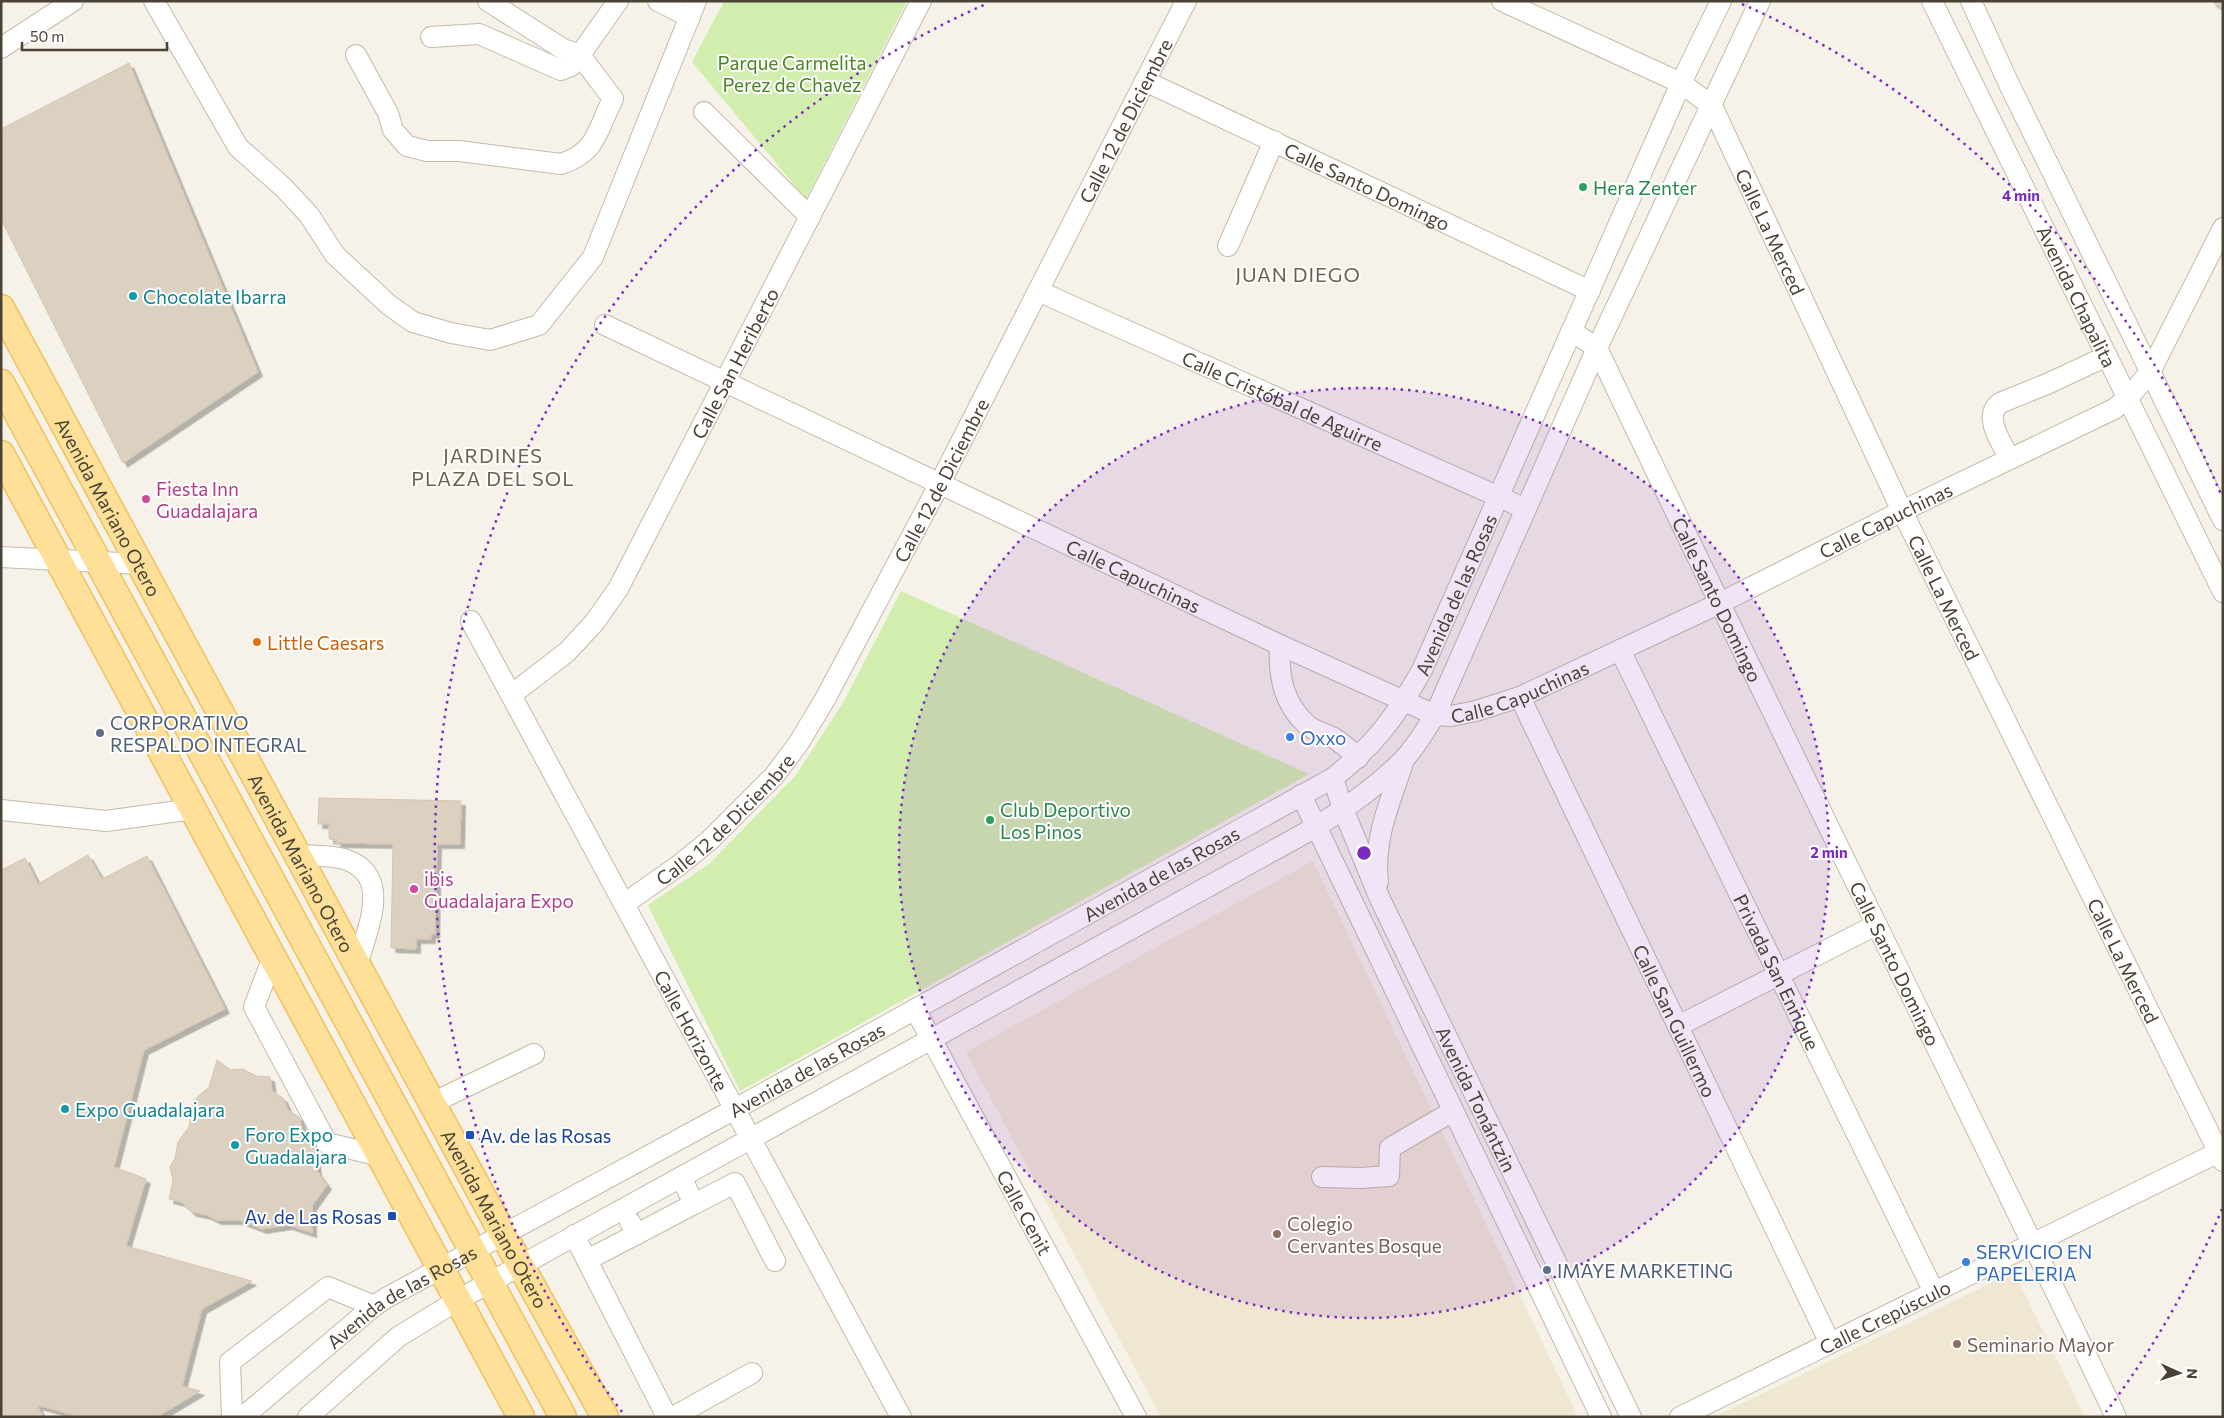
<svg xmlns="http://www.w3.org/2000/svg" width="2224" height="1418" font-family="Commissioner,sans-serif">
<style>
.education{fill:#f0e7d2}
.green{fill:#d2eeae}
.building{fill:#dcd0c0;stroke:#d5c5af;filter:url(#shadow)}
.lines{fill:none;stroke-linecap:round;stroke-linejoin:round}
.minor-casing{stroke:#c3baaa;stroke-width:22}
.major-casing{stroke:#f0c15d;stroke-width:29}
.minor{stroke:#fff;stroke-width:20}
.major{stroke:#ffe099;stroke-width:26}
.ring{fill:none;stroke:#7b2cbf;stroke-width:2.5;stroke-dasharray:2.5 5}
.leisure-dot{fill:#2e9e5b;stroke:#fff;stroke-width:2}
.culture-dot{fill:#0f9aa8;stroke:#fff;stroke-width:2}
.hotel-dot{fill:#d1479c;stroke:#fff;stroke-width:2}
.food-dot{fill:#e8710a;stroke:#fff;stroke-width:2}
.service-dot{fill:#5c6f8a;stroke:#fff;stroke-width:2}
.shop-dot{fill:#3f7fe0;stroke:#fff;stroke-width:2}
.transit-dot{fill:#1a4fb4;stroke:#fff;stroke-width:2}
.education-dot{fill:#8d6e63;stroke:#fff;stroke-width:2}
.labels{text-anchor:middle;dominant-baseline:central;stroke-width:4;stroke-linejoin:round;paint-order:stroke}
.park-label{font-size:19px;fill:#498422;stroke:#fff}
.street-label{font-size:19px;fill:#4b4236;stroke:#fff}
.leisure-label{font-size:19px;fill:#27864d;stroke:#fff;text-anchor:start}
.culture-label{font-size:19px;fill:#0d838f;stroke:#fff;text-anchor:start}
.hotel-label{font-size:19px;fill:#b23c85;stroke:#fff;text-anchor:start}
.food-label{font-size:19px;fill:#c56008;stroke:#fff;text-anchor:start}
.service-label{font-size:19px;fill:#4e5e75;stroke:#fff;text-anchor:start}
.shop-label{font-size:19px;fill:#366cbe;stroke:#fff;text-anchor:start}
.transit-label{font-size:19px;fill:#164399;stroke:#fff;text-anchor:start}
.education-label{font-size:19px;fill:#785e54;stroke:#fff;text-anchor:start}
.neighbourhood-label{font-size:20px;letter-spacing:1px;fill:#6f604c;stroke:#fff}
.centre{fill:#7b2cbf;stroke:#fff;stroke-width:2.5}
.ring-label{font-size:15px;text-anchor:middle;font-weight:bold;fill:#7b2cbf;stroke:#fff;stroke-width:4;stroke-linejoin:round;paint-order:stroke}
</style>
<defs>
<filter id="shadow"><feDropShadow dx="4.5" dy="4.5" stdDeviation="0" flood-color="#0004"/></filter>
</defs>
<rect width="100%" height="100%" fill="#f6f2e9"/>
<!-- education -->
<g class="education">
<polygon points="1313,861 1578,1417 1161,1417 966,1052"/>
<polygon points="2014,1272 2085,1417 1714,1417"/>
</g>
<!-- green -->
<g class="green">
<polygon points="724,1 907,1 806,199 692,62"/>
<polygon points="901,591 1309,774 740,1091 648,905 709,864 796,775 844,701"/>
</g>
<!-- building -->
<g class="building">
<polygon points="2211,1 2223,1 2223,9"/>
<polygon points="129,63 258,372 123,463 1,219 1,129"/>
<polygon points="319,798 461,801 460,844 437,844 435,934 431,934 431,939 416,939 416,949 391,948 393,844 336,843 337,840 329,839 329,824 318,824"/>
<polygon points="88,855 102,879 147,856 225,1009 144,1050 114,1167 146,1179 126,1246 252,1281 202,1309 182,1386 200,1391 157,1417 80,1417 37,1405 43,1417 1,1417 1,870 25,858 38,884"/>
<polygon points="217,1060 231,1070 243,1069 256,1076 270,1077 272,1091 283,1098 288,1110 299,1117 304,1135 314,1144 317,1171 327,1185 312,1206 312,1233 288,1225 262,1229 239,1220 217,1220 207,1215 192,1212 181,1202 169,1199 173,1181 170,1167 175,1158 178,1142 189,1127 193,1101 209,1087"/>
</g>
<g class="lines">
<defs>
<g id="minor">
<polyline points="154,1 238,147 284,188 309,215 335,255 389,305 413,322 451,333 490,340 539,325 593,257 696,1"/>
<polyline points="488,1 563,49 580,55 618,1"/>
<polyline points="658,1 690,17"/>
<path id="s1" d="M1502,1L1681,83L1712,106L1902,511L2223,1161"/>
<path id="s2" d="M1932,1L2223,592"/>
<polyline points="1971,1 2009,84 2223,520"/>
<polyline points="1,48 73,1"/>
<path d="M356,55L388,113L393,130L407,146L427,151H459L561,164C598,152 597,129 613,99L580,55L571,66L561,70L479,34L431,37"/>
<path id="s3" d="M1145,81L1590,291"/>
<polyline points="704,112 810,217"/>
<polyline points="1228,246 1274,141"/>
<path id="s4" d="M1038,291L1526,509"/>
<path id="s5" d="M605,325L1280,645L1435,715L1451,716L1476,711L1520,697L1718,604L1902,511L2114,409L2128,398L2150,372L2223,228"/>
<path id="s6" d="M1571,331L1597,348C1767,706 1945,1060 2116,1417"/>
<path d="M2010,459C2002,443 1982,417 2000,403L2047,384L2107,356"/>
<polyline points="1,557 140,564"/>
<path id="s7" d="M471,621L901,1417"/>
<path d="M1280,645C1278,675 1283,703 1306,724C1313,731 1325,733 1334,738C1343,744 1351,751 1358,758"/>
<path id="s8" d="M1620,650L1934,1292"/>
<path id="s9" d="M511,695L567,652L594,623L618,589L921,1"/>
<path id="s10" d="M1520,697L1830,1343"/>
<path id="s11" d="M1333,778L1343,809L1380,899L1631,1417"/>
<polyline points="1301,795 1601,1417"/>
<polyline points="1,810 106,821 193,809"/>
<path d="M298,855C312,856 330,855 344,859C394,875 367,929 357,965"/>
<path d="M1378,882C1373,840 1390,802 1403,763"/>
<path id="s12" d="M624,904L678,866L710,840L774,776L798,744L824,701L939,485L1186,1"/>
<polyline points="273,957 254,1007 327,1143 380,1156"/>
<path id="s13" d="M915,1009L1136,1417"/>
<polyline points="1678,1026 1876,925"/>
<polyline points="432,1103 534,1054"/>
<polyline points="1322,1177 1361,1178 1389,1176 1390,1148 1453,1111"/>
<polyline points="694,1204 735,1183 775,1261"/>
<polyline points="637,1234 694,1204 681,1177"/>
<polyline points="574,1235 667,1417"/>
<polyline points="587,1260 637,1234 630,1222"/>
<polyline points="232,1417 230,1362 328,1287 374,1306"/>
<path id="s14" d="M243,1417L374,1306L386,1298L735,1109L1333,778C1375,745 1396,716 1422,670L1681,83L1721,1"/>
<path d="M308,1417L398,1337L458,1300L1316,827C1347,807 1378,786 1404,759C1417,746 1425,730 1435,715L1597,348L1760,1"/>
<polyline points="673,1417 752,1373"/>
<path id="s15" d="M1680,1417L2223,1150"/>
</g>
<g id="major">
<path id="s16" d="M1,308L503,1234L605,1417"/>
<polyline points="1,383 563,1417"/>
<polyline points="1,454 521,1417"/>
</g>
</defs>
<!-- minor casing -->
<use href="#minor" class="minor-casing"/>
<!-- major casing -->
<use href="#major" class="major-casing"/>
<!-- minor -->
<use href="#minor" class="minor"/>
<!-- major -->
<use href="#major" class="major"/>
</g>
<!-- distance rings -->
<circle cx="1364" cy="853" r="465" fill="#7b2cbf" fill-opacity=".12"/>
<g class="ring">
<circle cx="1364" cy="853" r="465"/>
<path d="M2222 1209A929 929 0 0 1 2106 1412M622 1412A929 929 0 0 1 986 4M1742 4A929 929 0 0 1 2222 497"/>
</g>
<!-- markers -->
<g class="leisure-dot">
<circle cx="1583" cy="187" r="5"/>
<circle cx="990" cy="820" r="5"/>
</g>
<g class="culture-dot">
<circle cx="133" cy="296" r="5"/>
<circle cx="65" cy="1109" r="5"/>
<circle cx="235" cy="1145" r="5"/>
</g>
<g class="hotel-dot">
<circle cx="146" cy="499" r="5"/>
<circle cx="414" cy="889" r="5"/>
</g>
<circle class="food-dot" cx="257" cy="642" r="5"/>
<g class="service-dot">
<circle cx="100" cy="733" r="5"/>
<circle cx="1547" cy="1270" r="5"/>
</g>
<g class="shop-dot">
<circle cx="1290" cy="737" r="5"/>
<circle cx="1966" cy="1262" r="5"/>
</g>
<g class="transit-dot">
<rect x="465" y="1130" width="10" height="10" rx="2.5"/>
<rect x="387" y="1211" width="10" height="10" rx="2.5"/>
</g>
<g class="education-dot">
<circle cx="1277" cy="1234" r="5"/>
<circle cx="1957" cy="1344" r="5"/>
</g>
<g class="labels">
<!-- park labels -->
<g class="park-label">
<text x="792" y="62">Parque Carmelita<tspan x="792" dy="22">Perez de Chavez</tspan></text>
</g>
<!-- street labels -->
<g class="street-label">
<text stroke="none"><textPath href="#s12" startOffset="942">Calle 12 de Diciembre</textPath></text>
<text stroke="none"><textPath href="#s3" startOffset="246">Calle Santo Domingo</textPath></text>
<text stroke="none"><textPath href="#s1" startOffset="374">Calle La Merced</textPath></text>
<text stroke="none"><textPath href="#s2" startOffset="329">Avenida Chapalita</textPath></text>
<text stroke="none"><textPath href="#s9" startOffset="406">Calle San Heriberto</textPath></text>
<text stroke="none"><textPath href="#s4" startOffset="268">Calle Cristóbal de Aguirre</textPath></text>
<text stroke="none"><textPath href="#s12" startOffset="538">Calle 12 de Diciembre</textPath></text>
<text stroke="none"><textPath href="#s16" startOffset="226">Avenida Mariano Otero</textPath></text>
<text stroke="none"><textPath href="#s5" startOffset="1411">Calle Capuchinas</textPath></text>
<text stroke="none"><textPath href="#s5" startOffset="585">Calle Capuchinas</textPath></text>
<text stroke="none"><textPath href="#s14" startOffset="1490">Avenida de las Rosas</textPath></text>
<text stroke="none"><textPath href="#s1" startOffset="779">Calle La Merced</textPath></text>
<text stroke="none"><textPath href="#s6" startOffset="310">Calle Santo Domingo</textPath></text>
<text stroke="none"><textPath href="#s5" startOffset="1006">Calle Capuchinas</textPath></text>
<text stroke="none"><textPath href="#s12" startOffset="132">Calle 12 de Diciembre</textPath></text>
<text stroke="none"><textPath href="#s16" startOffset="631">Avenida Mariano Otero</textPath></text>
<text stroke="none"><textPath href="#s14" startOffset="1070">Avenida de las Rosas</textPath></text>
<text stroke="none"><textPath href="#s1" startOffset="1184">Calle La Merced</textPath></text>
<text stroke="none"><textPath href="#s6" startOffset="715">Calle Santo Domingo</textPath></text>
<text stroke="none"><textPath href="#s8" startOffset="358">Privada San Enrique</textPath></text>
<text stroke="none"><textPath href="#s10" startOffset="359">Calle San Guillermo</textPath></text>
<text stroke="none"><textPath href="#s7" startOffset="465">Calle Horizonte</textPath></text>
<text stroke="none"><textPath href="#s14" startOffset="665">Avenida de las Rosas</textPath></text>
<text stroke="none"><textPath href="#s11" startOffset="352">Avenida Tonántzin</textPath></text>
<text stroke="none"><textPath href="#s13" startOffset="231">Calle Cenit</textPath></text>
<text stroke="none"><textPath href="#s16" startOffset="1036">Avenida Mariano Otero</textPath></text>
<text stroke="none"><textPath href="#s14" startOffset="200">Avenida de las Rosas</textPath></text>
<text stroke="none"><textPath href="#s15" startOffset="228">Calle Crepúsculo</textPath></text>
</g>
<!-- leisure labels -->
<g class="leisure-label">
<text x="1593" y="187">Hera Zenter</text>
<text x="1000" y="809">Club Deportivo<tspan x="1000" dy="22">Los Pinos</tspan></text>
</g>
<!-- culture labels -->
<g class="culture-label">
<text x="143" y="296">Chocolate Ibarra</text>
<text x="75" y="1109">Expo Guadalajara</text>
<text x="245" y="1134">Foro Expo<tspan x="245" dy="22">Guadalajara</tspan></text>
</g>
<!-- hotel labels -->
<g class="hotel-label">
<text x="156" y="488">Fiesta Inn<tspan x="156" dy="22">Guadalajara</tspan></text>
<text x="424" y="878">ibis<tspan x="424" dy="22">Guadalajara Expo</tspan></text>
</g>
<!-- food labels -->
<g class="food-label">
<text x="267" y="642">Little Caesars</text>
</g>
<!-- service labels -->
<g class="service-label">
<text x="110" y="722">CORPORATIVO<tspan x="110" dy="22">RESPALDO INTEGRAL</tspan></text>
<text x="1557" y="1270">IMAYE MARKETING</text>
</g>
<!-- shop labels -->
<g class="shop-label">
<text x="1300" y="737">Oxxo</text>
<text x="1976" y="1251">SERVICIO EN<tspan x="1976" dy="22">PAPELERIA</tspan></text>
</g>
<!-- transit labels -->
<g class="transit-label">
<text x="480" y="1135">Av. de las Rosas</text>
<text x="382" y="1216" text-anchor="end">Av. de Las Rosas</text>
</g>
<!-- education labels -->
<g class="education-label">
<text x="1287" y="1223">Colegio<tspan x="1287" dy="22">Cervantes Bosque</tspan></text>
<text x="1967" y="1344">Seminario Mayor</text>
</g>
<!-- neighbourhood labels -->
<g class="neighbourhood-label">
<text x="1298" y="274">JUAN DIEGO</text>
<text x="493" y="455">JARDINES<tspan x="493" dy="23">PLAZA DEL SOL</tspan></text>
</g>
</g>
<circle cx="1364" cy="853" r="8" class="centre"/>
<g class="ring-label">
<text x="2021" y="201">4 min</text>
<text x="1829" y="858">2 min</text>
</g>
<!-- border -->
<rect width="2224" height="1418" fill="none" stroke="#4b4236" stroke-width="5"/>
<!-- north arrow -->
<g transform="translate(2179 1373) rotate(93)" stroke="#ffffff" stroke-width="4" paint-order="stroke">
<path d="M0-4L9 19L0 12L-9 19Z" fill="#4b4236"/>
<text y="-8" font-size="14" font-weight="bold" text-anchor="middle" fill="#4b4236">N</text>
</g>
<!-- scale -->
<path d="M22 42v8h145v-8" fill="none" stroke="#4b4236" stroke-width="2.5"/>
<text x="30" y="42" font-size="15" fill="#4b4236" stroke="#ffffff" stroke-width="4" paint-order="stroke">50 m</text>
</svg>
